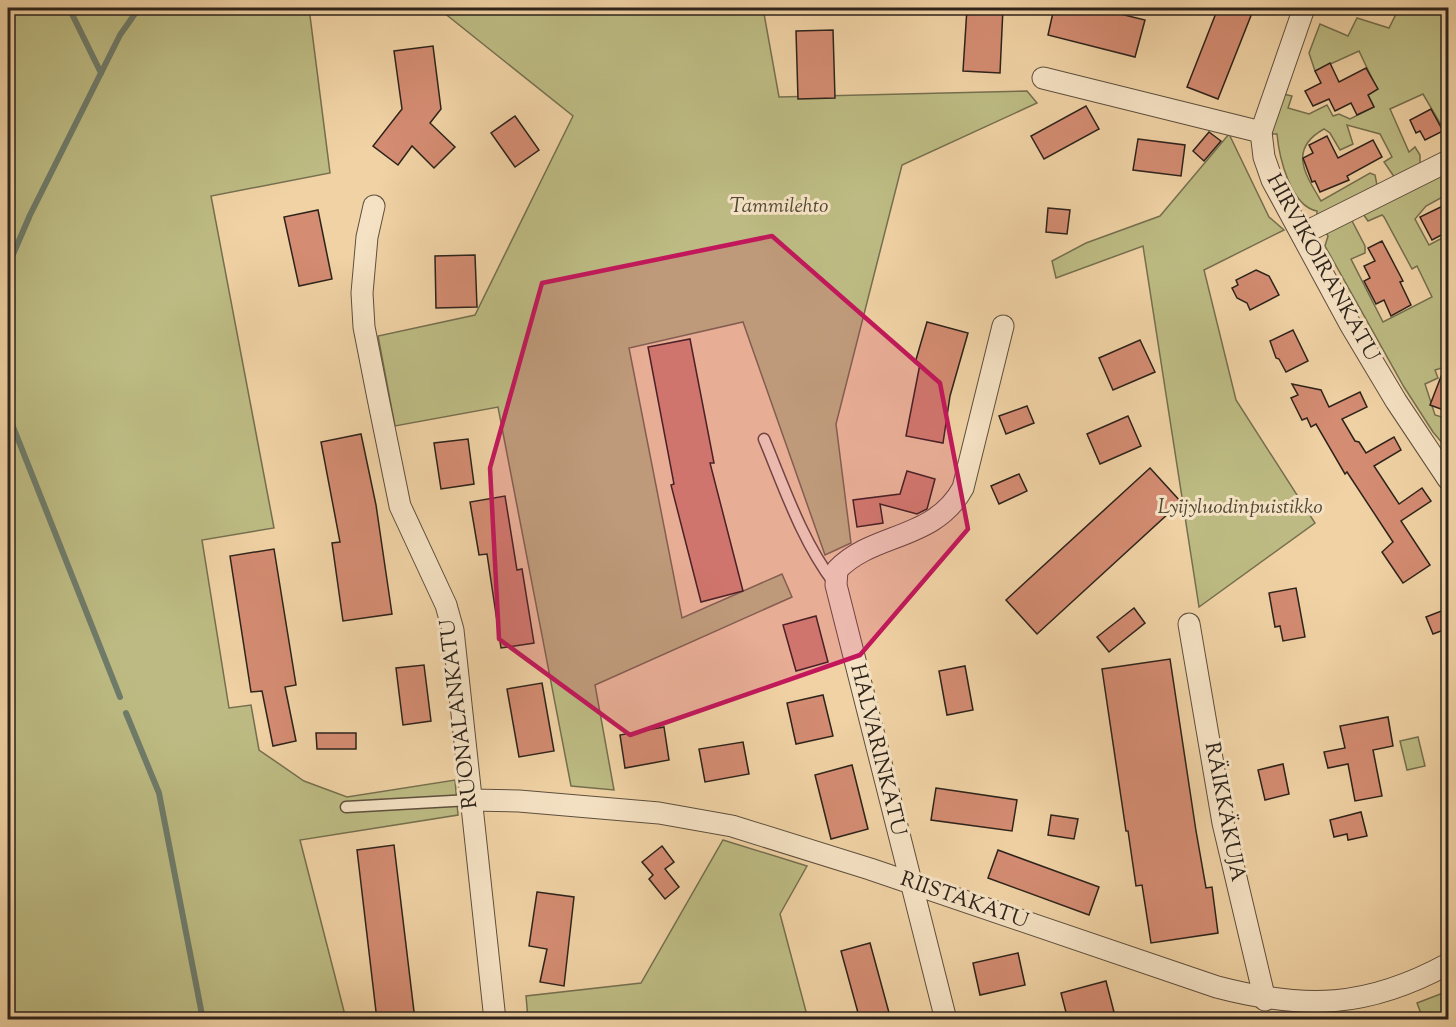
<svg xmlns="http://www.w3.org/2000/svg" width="1456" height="1027" font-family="'Sorts Mill Goudy',serif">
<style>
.green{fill:#bdbb83;stroke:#756f4f;stroke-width:1.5}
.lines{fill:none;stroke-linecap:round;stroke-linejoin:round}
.stream{stroke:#6f7c6b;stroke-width:6}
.building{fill:#d48c72;stroke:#2d231b;stroke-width:1.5}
.service-casing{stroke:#5e4f3d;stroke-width:13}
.minor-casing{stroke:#5e4f3d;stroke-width:23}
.service{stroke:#f5e2c4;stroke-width:10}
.minor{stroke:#f5e2c4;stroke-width:21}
.marked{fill:#c2185b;fill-opacity:0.2;stroke:#c2185b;stroke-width:4.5;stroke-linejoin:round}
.labels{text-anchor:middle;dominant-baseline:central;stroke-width:6;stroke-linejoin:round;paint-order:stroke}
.park-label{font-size:21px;font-style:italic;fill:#514935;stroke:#f5e2c4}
.street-label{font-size:21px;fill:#2d231b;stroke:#f5e2c4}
</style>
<rect width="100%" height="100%" fill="#f0d2a4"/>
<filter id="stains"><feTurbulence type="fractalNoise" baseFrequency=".00333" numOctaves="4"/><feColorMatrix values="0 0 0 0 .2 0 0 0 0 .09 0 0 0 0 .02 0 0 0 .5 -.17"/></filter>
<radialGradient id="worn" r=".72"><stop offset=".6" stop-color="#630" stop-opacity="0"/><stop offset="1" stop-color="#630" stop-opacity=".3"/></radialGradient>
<!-- green -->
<g class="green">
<polygon points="8,8 309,8 330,173 211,196 274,528 202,540 229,708 251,705 259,750 304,781 347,797 455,780 458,815 300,840 346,1019 8,1019"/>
<polygon points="438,8 763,8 779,97 1027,91 1037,103 902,165 836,424 851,543 825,555 743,322 629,348 682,618 782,574 792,597 595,685 614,790 571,786 498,407 395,426 378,336 475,315 573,116"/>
<path d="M1399,8H1448V145L1447,135L1423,94L1390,109L1409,152L1415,147L1420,155V167L1395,178L1384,162L1392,157L1380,134L1347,125L1353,144L1340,150L1330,133L1324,129C1288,149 1305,174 1321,201L1370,173L1375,175L1377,185L1317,216V211C1290,206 1279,156 1277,134H1270L1283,94L1292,96L1288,108L1309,114L1327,105L1333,116L1339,114L1350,119L1374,107L1368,95L1377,89L1359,51L1315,71L1309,53L1320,24L1348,36L1357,18L1389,28Z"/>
<polygon points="1229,134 1269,217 1284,230 1204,270 1236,400 1315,523 1199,607 1143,246 1056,278 1052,261 1086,243 1160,216"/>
<polygon points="1443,174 1448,183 1448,194 1426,206 1415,219 1429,245 1448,235 1448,366 1435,370 1438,378 1425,384 1435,415 1448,419 1448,450 1433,432 1404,387 1325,246 1328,236 1325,231 1350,217 1365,246 1365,253 1351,259 1383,322 1432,297 1417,266 1412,269 1384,217 1382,215 1368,221 1361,211"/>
<polygon points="1418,737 1425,766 1407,770 1400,741"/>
<polygon points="723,840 807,866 780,914 808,1019 528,1019 526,996 641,983"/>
<polygon points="1448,991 1448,1019 1423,1019 1417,1003"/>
</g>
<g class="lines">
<!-- stream -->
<g class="stream">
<polyline points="69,8 101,73"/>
<polyline points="8,266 30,215 120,35 139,8"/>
<polyline points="8,414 120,697"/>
<polyline points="126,713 159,793 203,1020"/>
</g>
</g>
<!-- building -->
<g class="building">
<polygon points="967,8 1003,8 1000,73 963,71"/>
<polygon points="1054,8 1096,8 1145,20 1135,57 1048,35"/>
<polygon points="1218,8 1254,8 1218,99 1187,87"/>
<polygon points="833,30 835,98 798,99 796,31"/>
<polygon points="433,46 441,109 430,123 455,147 434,168 412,146 398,165 373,146 402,109 394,51"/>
<polygon points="1330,63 1339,82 1366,68 1378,89 1368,95 1374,107 1357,115 1351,103 1335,111 1329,99 1313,106 1305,91 1321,83 1315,71"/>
<polygon points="1086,106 1099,129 1044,159 1031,136"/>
<polygon points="1431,109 1443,131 1425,140 1420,131 1416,133 1410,120"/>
<polygon points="515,116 539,150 515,167 491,133"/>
<polygon points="1209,132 1221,141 1204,161 1193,151"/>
<polygon points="1327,136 1338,158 1373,140 1382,157 1347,176 1349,180 1320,192 1315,181 1312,182 1303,158 1313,153 1309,145"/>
<polygon points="1138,139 1185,145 1181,176 1133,170"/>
<polygon points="1449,203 1449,231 1432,240 1420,217"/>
<polygon points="1048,208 1070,210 1067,234 1046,232"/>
<polygon points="318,210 332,279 299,286 284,217"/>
<polygon points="1382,241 1403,281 1400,282 1411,305 1391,316 1384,300 1376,304 1364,281 1370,278 1364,266 1375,261 1368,248"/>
<polygon points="475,255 477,307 436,308 435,256"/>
<polygon points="1256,270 1269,276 1279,295 1250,310 1247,303 1237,298 1232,288 1238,285 1236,280"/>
<polygon points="927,322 968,333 950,396 943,443 906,436 920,364 915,363"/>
<polygon points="1293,330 1308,361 1286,372 1279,359 1276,358 1270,341"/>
<polygon points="690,339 714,463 710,463 743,591 701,602 671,485 674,484 648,347"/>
<polygon points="1140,340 1155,372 1113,390 1099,358"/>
<polygon points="1447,361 1449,361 1449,412 1430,405"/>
<polygon points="1292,384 1321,390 1329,407 1360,392 1367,407 1342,419 1355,441 1359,442 1366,453 1394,437 1401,450 1374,466 1399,504 1422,488 1431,501 1401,521 1430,565 1403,583 1382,552 1393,542 1347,472 1345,474 1316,424 1311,427 1307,418 1302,420 1291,398 1298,395"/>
<polygon points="1027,406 1034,423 1006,434 999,416"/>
<polygon points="1128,416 1141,446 1100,464 1087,434"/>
<polygon points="361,434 376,505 392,614 343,621 332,543 340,542 321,442"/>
<polygon points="468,439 474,484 441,489 434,443"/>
<polygon points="1150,468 1181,502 1037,634 1006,600"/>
<polygon points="907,471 935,479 927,509 917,514 880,504 883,523 857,527 853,500 900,494"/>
<polygon points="1019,474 1027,491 999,504 991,486"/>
<polygon points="505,496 517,570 522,569 534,643 501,648 487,554 479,555 470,502"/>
<polygon points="274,549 296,685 285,687 296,741 273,746 262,691 251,692 230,556"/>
<polygon points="1296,588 1305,637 1283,641 1280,626 1275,627 1269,593"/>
<polygon points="1134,608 1145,623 1109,652 1097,637"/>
<polygon points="1449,608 1449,628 1433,634 1426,617"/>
<polygon points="816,616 828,662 796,671 783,625"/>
<polygon points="1170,659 1196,831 1206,888 1212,887 1218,933 1151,943 1142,885 1136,886 1128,831 1126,831 1102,669"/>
<polygon points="424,665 431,721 403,725 396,668"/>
<polygon points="965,666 973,710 947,715 939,671"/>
<polygon points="542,683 554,751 519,757 507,689"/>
<polygon points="823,695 833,736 796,744 787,703"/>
<polygon points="1388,717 1393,746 1373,750 1382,796 1355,801 1348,764 1328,768 1324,752 1345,748 1340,726"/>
<polygon points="664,727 669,760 625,768 620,735"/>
<polygon points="316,733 356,733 356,749 317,749"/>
<polygon points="743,742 749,774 705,782 699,749"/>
<polygon points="1283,764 1289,794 1265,800 1258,770"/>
<polygon points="852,765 868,829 831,839 815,775"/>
<polygon points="936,788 1017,800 1012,831 931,820"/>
<polygon points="1361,812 1367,836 1348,840 1347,834 1334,837 1330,820"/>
<polygon points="1051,815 1078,819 1074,839 1048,835"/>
<polygon points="394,845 415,1020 377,1020 357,850"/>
<polygon points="662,846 674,862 665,869 679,887 665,899 649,879 653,875 642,862"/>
<polygon points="998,850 1099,887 1089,915 988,878"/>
<polygon points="537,892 574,897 564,986 540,982 547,949 529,946"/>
<polygon points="870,943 891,1020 860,1020 841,951"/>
<polygon points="1018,953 1025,985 980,995 973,963"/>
<polygon points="1106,981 1114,1012 1085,1020 1068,1020 1061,993"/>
</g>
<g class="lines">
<defs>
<g id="service">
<path d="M764,439C784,487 802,541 834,583"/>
<polyline points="346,807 470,800"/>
</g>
<g id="minor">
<polyline points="1304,8 1261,132 1264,157 1272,180 1350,324 1396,401 1448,479"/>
<polyline points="1043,78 1261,132"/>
<polyline points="374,206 367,237 362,293 364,327 378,398 400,506 446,605 453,630 495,1020"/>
<polyline points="1302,234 1448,161"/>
<polyline points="1189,624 1223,823 1265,1000"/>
<path d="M470,800L519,801L659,813L732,826L870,869L1217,987C1305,1010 1367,1008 1448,964"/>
<path d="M946,1020L836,585L837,570C873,532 934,541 963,488L1003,326"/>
</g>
</defs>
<!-- service casing -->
<use href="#service" class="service-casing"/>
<!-- minor casing -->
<use href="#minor" class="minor-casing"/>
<!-- service -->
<use href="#service" class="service"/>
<!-- minor -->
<use href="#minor" class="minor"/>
</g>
<!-- marked area -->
<path class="marked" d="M772,236L940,383L968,529L860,655L630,735L499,639L490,468L542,283Z"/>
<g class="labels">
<!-- park labels -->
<g class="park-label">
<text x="779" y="207">Tammilehto</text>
<text x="1240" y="508">Lyijyluodinpuistikko</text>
</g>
<!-- street labels -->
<g class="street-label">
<text transform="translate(1322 268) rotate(61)">HIRVIKOIRANKATU</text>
<text transform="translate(460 714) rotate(-97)">RUONALANKATU</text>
<text transform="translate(877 750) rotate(76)">HALVARINKATU</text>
<text transform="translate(1224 812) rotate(79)">RÄIKKÄKUJA</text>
<text transform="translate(964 901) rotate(19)">RIISTAKATU</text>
</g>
</g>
<!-- margin -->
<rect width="1456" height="1027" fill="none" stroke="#f0d2a4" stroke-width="30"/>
<rect x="9" y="9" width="1438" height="1009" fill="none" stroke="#2d231b" stroke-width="3"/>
<rect x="15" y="15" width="1426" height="997" fill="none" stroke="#2d231b" stroke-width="1.5"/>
<rect width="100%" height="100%" filter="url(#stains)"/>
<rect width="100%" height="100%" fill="url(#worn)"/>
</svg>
